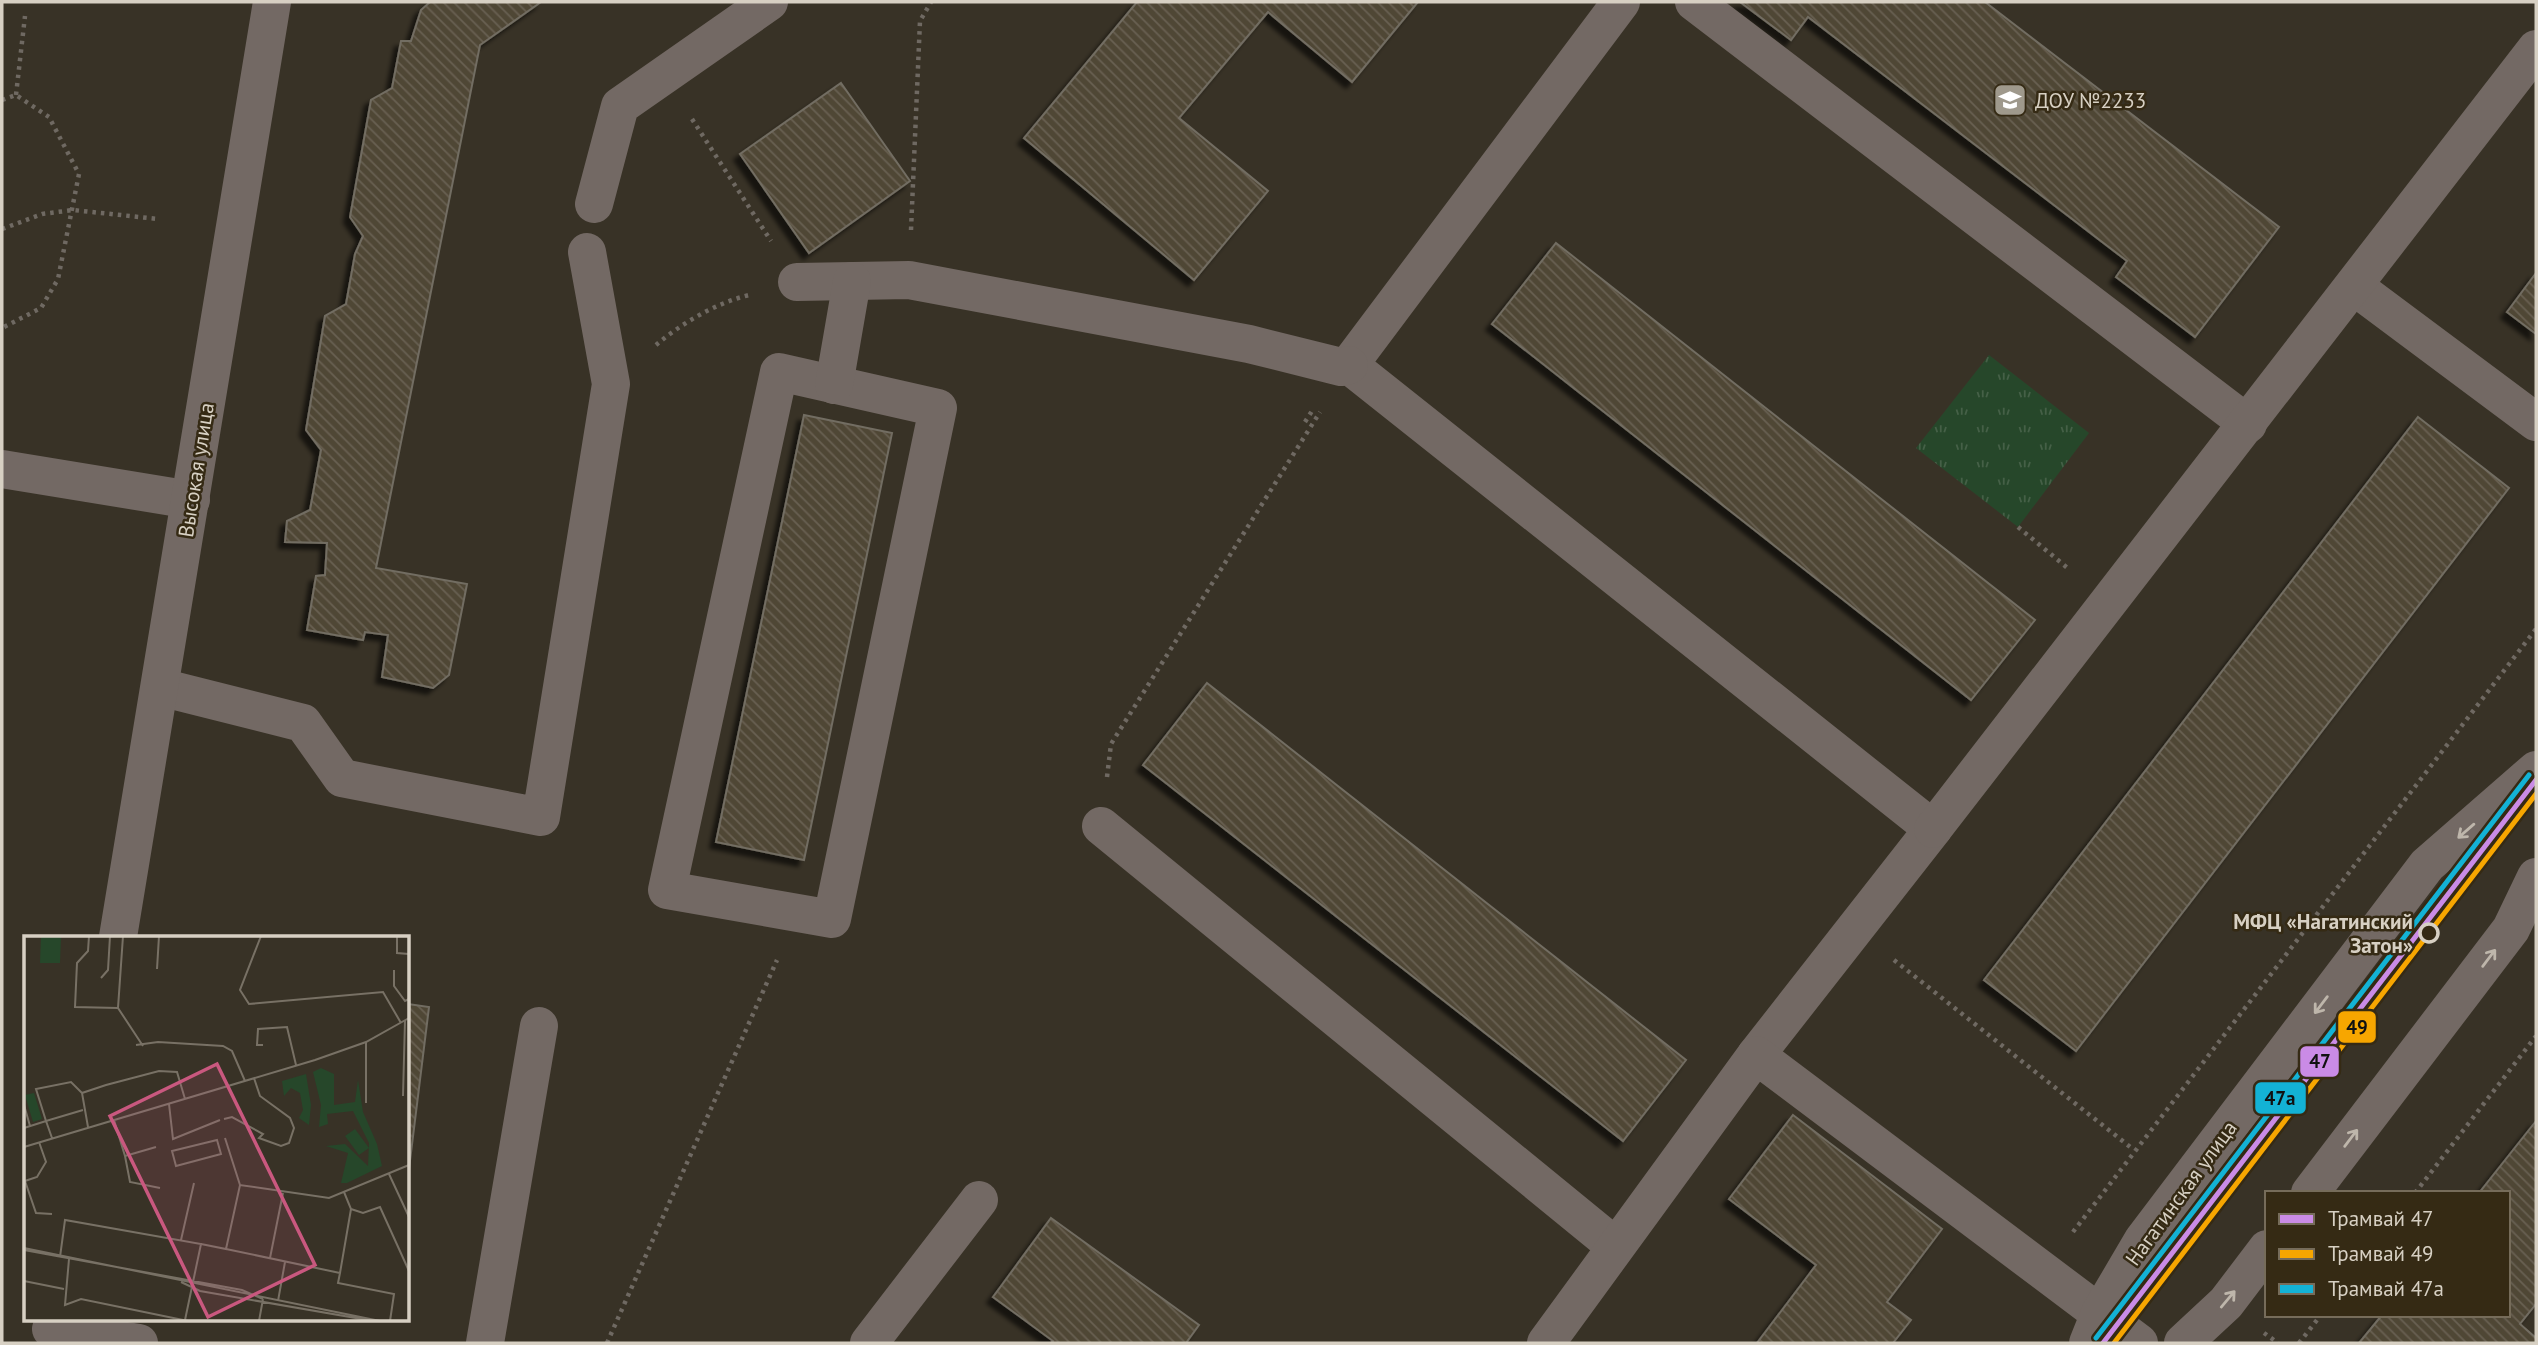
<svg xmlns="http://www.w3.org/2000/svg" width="2538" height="1345" font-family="'PT Sans',sans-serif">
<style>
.park{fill:url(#park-tufts)}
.building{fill:url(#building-back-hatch);stroke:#726d62;stroke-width:2;filter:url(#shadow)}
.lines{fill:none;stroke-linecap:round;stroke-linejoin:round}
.path{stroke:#6f6962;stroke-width:4.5;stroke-dasharray:3.5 5;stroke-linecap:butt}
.minor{stroke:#736964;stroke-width:38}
.tram-1-casing{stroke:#352a14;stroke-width:10}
.tram-2-casing{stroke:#352a14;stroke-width:10}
.tram-3-casing{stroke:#352a14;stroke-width:10}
.tram-1{stroke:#ca8be6;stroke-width:5}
.tram-2{stroke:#f7a600;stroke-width:5}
.tram-3{stroke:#13b2d5;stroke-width:5}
.oneway{stroke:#beb6ab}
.stop-dot{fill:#352a14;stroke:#d7d0c3;stroke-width:3.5}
.labels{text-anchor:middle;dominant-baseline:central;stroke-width:5;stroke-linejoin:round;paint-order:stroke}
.poi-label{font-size:21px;fill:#d7d0c3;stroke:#352a14;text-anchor:start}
.street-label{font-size:21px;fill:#d7d0c3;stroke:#352a14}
.stop-label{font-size:21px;font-weight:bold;fill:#d7d0c3;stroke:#352a14;text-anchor:end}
.inset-road{fill:none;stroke:#787165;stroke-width:2}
.view{fill:#c9587f;fill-opacity:0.15;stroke:#c9587f;stroke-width:3.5}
.inset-edge{fill:none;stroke:#d7d0c3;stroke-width:3.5}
.line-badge{stroke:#352a14;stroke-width:2.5}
.pale-badge-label{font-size:19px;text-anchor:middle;font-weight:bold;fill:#111}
</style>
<defs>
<pattern id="park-tufts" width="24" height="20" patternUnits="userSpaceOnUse" patternTransform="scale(1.75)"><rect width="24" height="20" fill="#26472a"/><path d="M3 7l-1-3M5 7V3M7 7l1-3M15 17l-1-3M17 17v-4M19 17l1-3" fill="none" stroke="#456047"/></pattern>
<pattern id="building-back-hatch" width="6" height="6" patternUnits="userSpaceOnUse" patternTransform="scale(1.75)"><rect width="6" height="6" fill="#504736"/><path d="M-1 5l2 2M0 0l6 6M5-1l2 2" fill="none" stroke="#686051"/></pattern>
<filter id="shadow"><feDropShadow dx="-6" dy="6" stdDeviation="2" flood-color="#0009"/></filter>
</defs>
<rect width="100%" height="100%" fill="#383226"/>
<!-- park -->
<polygon class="park" points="1989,355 2089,433 2018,527 1916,448"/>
<!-- building -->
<g class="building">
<polygon points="430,2 541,2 480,45 376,568 467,584 449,675 433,688 382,677 388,635 365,632 363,640 307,630 316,576 325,575 327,543 285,542 287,521 310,510 321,450 306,430 325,316 346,304 355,254 363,236 350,217 371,100 392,88 401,41 411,41 421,10"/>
<polygon points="1137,2 1418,2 1352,82 1268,12 1179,118 1268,191 1194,280 1024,138"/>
<polygon points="1740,2 1985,2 2279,227 2195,337 2116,277 2127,261 1808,17 1791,40"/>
<polygon points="841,83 910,181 809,253 740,154"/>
<polygon points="1556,243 2035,620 1971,700 1492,324"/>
<polygon points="2536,273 2536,334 2507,312"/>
<polygon points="804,415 892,433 804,860 716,842"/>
<polygon points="2418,417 2509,488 2076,1051 1984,980"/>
<polygon points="1207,683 1686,1060 1623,1141 1143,765"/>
<polygon points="408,1004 429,1007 408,1177"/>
<polygon points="1793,1115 1942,1229 1887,1302 1911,1320 1893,1343 1757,1343 1816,1265 1729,1199"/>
<polygon points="2536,1121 2536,1304 2520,1324 2536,1338 2536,1343 2359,1343 2382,1315 2508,1315 2508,1193 2479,1193"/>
<polygon points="1051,1218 1199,1325 1186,1343 1051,1343 1053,1341 993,1297"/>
</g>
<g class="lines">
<!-- path -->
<g class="path">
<polyline points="16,95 25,16"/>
<polyline points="2,100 16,95 49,117 79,174 58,279 41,308 2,328"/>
<polyline points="692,119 771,241"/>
<polyline points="2,229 42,214 73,210 158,219"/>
<polyline points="911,230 920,21 931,2"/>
<path d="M656,345C682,323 716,303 749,295"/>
<polyline points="1305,422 1312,411"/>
<polyline points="2018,527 2070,570"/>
<polyline points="1107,777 1111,744 1320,412"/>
<polyline points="1894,960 2134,1150"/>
<polyline points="2415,1193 2536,1036"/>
<polyline points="2073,1232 2536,629"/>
<polyline points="2264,1333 2278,1343"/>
<polyline points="607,1343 777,960"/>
<polyline points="2299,1343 2321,1315"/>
</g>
<!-- minor -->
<g class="minor">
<polyline points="1621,2 1349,365 1933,829 1756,1055"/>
<polyline points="1694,2 2248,424"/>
<polyline points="594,204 620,106 769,2"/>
<polyline points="797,282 909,280 1249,344 1341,367 1349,365"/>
<polyline points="2355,287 2536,422"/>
<polygon points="779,372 938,408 832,919 667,890"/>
<polyline points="834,385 852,281"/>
<polyline points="2,469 191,500"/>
<polyline points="160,687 303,723 342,778 541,817 611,384 587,252"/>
<polyline points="1101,826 1615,1246"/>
<polyline points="1933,829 2536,49"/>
<polyline points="118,937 272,2"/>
<polyline points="2310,1193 2511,929 2536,877"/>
<polyline points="51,1329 139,1343"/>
<polyline points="485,1343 539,1026"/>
<polyline points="869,1343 979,1200"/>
<polyline points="1546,1343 1756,1055 2139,1343"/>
<polyline points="2088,1343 2100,1313 2143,1240 2427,865 2536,770"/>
<polyline points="2183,1343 2226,1303 2267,1249"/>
</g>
<defs>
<polyline id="tram-1" points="2103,1343 2536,780"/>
<polyline id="tram-2" points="2114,1343 2536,794"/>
<polyline id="tram-3" points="2096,1338 2529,775"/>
</defs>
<!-- tram-1 casing -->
<use href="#tram-1" class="tram-1-casing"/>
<!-- tram-2 casing -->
<use href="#tram-2" class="tram-2-casing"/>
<!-- tram-3 casing -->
<use href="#tram-3" class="tram-3-casing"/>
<!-- tram-1 -->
<use href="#tram-1" class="tram-1"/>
<!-- tram-2 -->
<use href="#tram-2" class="tram-2"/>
<!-- tram-3 -->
<use href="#tram-3" class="tram-3"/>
</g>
<!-- one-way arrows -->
<defs><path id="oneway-shaft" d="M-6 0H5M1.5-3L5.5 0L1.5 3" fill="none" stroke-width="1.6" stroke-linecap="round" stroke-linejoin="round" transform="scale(1.75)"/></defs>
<g class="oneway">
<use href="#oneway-shaft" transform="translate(2466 831) rotate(139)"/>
<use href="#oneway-shaft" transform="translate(2489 958) rotate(-53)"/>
<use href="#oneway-shaft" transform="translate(2321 1005) rotate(127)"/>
<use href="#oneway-shaft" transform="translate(2351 1138) rotate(-53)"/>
<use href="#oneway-shaft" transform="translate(2228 1299) rotate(-50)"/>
</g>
<!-- icons -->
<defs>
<symbol id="school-square" viewBox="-11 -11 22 22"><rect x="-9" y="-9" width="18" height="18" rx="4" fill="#9f998c" stroke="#352a14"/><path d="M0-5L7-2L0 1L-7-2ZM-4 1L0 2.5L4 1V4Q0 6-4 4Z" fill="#fff"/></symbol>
</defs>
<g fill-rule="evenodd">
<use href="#school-square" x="1991" y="81" width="38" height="38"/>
</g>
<!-- markers -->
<circle class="stop-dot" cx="2429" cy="933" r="9"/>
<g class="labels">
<!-- poi labels -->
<g class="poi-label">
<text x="2035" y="100">ДОУ №2233</text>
</g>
<!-- street labels -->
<g class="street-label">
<text transform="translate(196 470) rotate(-81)">Высокая улица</text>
<text transform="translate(2181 1193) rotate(-54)">Нагатинская улица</text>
</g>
<!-- stop labels -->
<g class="stop-label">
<text x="2413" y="921">МФЦ «Нагатинский<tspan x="2413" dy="24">Затон»</tspan></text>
</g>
</g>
<!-- overview -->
<g transform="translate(24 936)">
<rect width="385" height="385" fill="#383226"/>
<path d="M297,132L310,138V169L331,166L334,144L339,176L353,208L358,230L323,247H317L324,217L302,210L321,208L344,230L345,207L329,175L303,178L304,188L295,191L297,169L289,136ZM282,138L287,169L285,189L275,182L279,174L276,157L267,152L260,160L258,145Z" fill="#26472a"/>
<path d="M17,0L37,1L36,27H16ZM10,157L18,183L9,186L1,159Z" fill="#26472a"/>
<path d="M331,193L345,212L335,219L321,200Z" fill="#26472a"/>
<path class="inset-road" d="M65,0L64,15L53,27L51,71L94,72M99,0L94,72L119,110M237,0L216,54L225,68L359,56L377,87M373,0V17L385,18M133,33L135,0M370,34V50L381,65L385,63M77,42L84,34L86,0M342,106V167M112,109L134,106L199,110L208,115L221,145M239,109H233L234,93L263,91L272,129M58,157L47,146L12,153L22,185L59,174M379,160L381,84M145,168L149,203L196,184M0,169L6,190M200,183L208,181L239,198L235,202L257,210L265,207L270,192L266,182L236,160L230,142M90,184L101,220L132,211M64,191L58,157L82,149L135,135L153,136L161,163M0,192L22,185L28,202M201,202L216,249M193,204L197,218L152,230L148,215ZM15,206L22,226L13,241L1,245L12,277L28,278M0,211L291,124L342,106L385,82M101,220L106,246L136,252M365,238L385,281M327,273L339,277L356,271L385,335M157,304L170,247M177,308L202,313L216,249L305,262L385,229M0,312L356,385M202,313L316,337L314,347L370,358L366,385M0,314L218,354L239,363M36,321L41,284L177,308L161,384M246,322L259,257M45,323L41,369L57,363L164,385M316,337L327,273L320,256M0,345L40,353M157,346L176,355L349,385M254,365L261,326M235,385L239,363"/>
<path class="view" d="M193,128L291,329L184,381L86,180Z"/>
<rect width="385" height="385" class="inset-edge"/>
</g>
<g class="line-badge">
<rect x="2337" y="1010" width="40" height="34" rx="7" fill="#f7a600"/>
<rect x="2299" y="1045" width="41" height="33" rx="7" fill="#ca8be6"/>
<rect x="2254" y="1081" width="53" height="34" rx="7" fill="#13b2d5"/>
</g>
<g class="pale-badge-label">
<text x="2357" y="1034">49</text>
<text x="2320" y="1068">47</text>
<text x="2280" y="1105">47а</text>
</g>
<!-- border -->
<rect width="2538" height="1345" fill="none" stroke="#d7d0c3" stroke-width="7"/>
<!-- legend -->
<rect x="2265" y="1191" width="245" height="126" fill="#352a14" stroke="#766c5a" stroke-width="2"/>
<rect x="2279" y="1214" width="35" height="10" fill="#ca8be6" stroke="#766c5a" stroke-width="2"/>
<text x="2328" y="1226" font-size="21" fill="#d7d0c3">Трамвай 47</text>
<rect x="2279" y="1249" width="35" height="10" fill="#f7a600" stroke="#766c5a" stroke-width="2"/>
<text x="2328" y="1261" font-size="21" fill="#d7d0c3">Трамвай 49</text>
<rect x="2279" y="1284" width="35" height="10" fill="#13b2d5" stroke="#766c5a" stroke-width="2"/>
<text x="2328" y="1296" font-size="21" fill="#d7d0c3">Трамвай 47а</text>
</svg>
